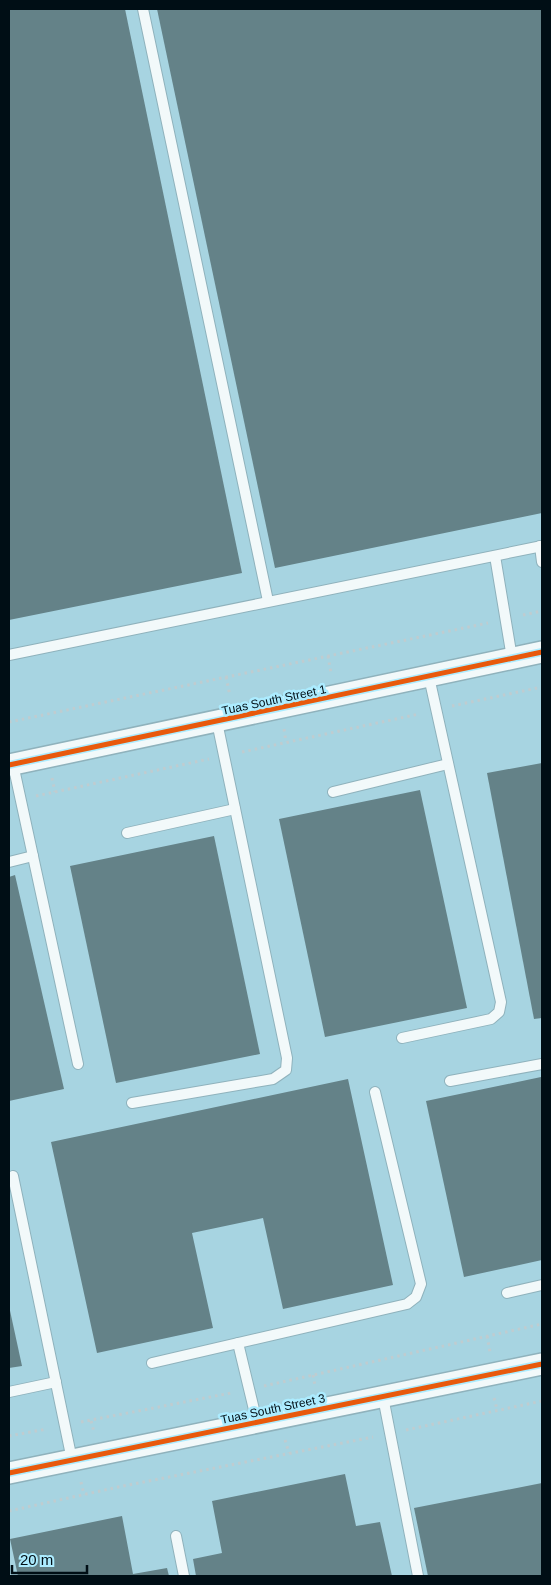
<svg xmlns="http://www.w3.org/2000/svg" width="551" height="1585" font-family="Helvetica,sans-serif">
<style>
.building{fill:#648288}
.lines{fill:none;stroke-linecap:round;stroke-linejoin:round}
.service-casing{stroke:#8fb2bc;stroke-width:12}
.minor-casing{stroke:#8fb2bc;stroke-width:24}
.path{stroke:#bfccd0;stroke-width:3;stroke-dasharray:2.5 4;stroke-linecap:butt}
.service{stroke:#f2f9fa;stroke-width:10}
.minor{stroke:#f2f9fa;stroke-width:21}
.cycleway-casing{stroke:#acecff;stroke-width:8}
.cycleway{stroke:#e8590c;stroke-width:5}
.labels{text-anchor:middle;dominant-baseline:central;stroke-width:5;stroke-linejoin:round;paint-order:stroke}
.street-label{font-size:12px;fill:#000e15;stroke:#acecff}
</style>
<rect width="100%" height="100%" fill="#a7d4e1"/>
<!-- building -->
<g class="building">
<polygon points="9,9 125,9 242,573 9,620"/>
<polygon points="157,9 542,9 542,513 275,568"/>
<polygon points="542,763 542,1018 534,1019 487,773"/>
<polygon points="420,790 467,1008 325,1037 279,819"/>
<polygon points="214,836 260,1054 116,1083 70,866"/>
<polygon points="15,875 64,1089 9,1101 9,877"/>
<polygon points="541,1077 542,1260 464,1277 426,1101"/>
<polygon points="348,1079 393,1285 283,1309 263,1218 192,1233 213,1328 97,1353 51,1142"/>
<polygon points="9,1306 22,1366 9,1368"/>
<polygon points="345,1474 356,1526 380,1522 392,1576 196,1576 193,1559 222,1553 212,1501"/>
<polygon points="542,1483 542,1576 428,1576 414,1508"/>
<polygon points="122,1516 133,1574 167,1568 169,1576 18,1576 10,1539"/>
</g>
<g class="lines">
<defs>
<g id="service">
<polyline points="143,9 268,601"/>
<polyline points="540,546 542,562"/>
<polyline points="495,556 512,658"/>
<polyline points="9,655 542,546"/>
<polyline points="13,764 78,1064"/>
<polyline points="333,792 448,764"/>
<polyline points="127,833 235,809"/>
<polyline points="9,862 33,856"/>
<polyline points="402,1038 491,1019 499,1012 501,1002 429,677"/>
<polyline points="450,1081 542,1064"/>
<polyline points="132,1103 273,1079 286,1070 287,1058 217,722"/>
<polyline points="13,1176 72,1460"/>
<polyline points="507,1293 542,1285"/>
<polyline points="238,1343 257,1422"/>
<polyline points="152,1363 407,1304 416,1297 421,1284 375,1092"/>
<polyline points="9,1392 56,1382"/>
<polyline points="383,1397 418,1576"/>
<polyline points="176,1536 184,1576"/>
</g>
<g id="minor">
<polyline points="9,765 542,652"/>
<polyline points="9,1473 542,1364"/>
</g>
</defs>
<!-- service casing -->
<use href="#service" class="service-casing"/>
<!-- minor casing -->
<use href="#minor" class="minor-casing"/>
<!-- path -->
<g class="path">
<polyline points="523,615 542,611"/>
<polyline points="328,656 331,673"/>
<polyline points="226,677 230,696"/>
<polyline points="452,706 542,687"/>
<polyline points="9,722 488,623"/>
<polyline points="284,729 286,742"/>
<polyline points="242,752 419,714"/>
<polyline points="52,778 55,792"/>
<polyline points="36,796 209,759"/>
<polyline points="487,1336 490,1352"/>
<polyline points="313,1375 315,1386"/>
<polyline points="264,1386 542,1324"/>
<polyline points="494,1398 497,1409"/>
<polyline points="91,1421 94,1432"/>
<polyline points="81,1422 231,1393"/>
<polyline points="406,1430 542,1401"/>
<polyline points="9,1436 47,1429"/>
<polyline points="285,1440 289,1453"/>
<polyline points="81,1482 84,1495"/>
<polyline points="9,1511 123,1486 373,1437"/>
</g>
<!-- service -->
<use href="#service" class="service"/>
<!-- minor -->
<use href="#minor" class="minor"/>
<defs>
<g id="cycleway">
<polyline points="9,765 542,652"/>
<polyline points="9,1473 542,1364"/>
</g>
</defs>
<!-- cycleway casing -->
<use href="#cycleway" class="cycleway-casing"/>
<!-- cycleway -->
<use href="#cycleway" class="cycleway"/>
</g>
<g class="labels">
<!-- street labels -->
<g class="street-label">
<text transform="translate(274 700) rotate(-12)">Tuas South Street 1</text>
<text transform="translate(273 1409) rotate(-12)">Tuas South Street 3</text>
</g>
</g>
<!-- border -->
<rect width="551" height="1585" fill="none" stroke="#000e15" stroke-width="20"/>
<!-- scale -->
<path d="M12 1565v8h75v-8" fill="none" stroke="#000e15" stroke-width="2.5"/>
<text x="20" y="1565" font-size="15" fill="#000e15" stroke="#acecff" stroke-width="4" paint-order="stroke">20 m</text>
</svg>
